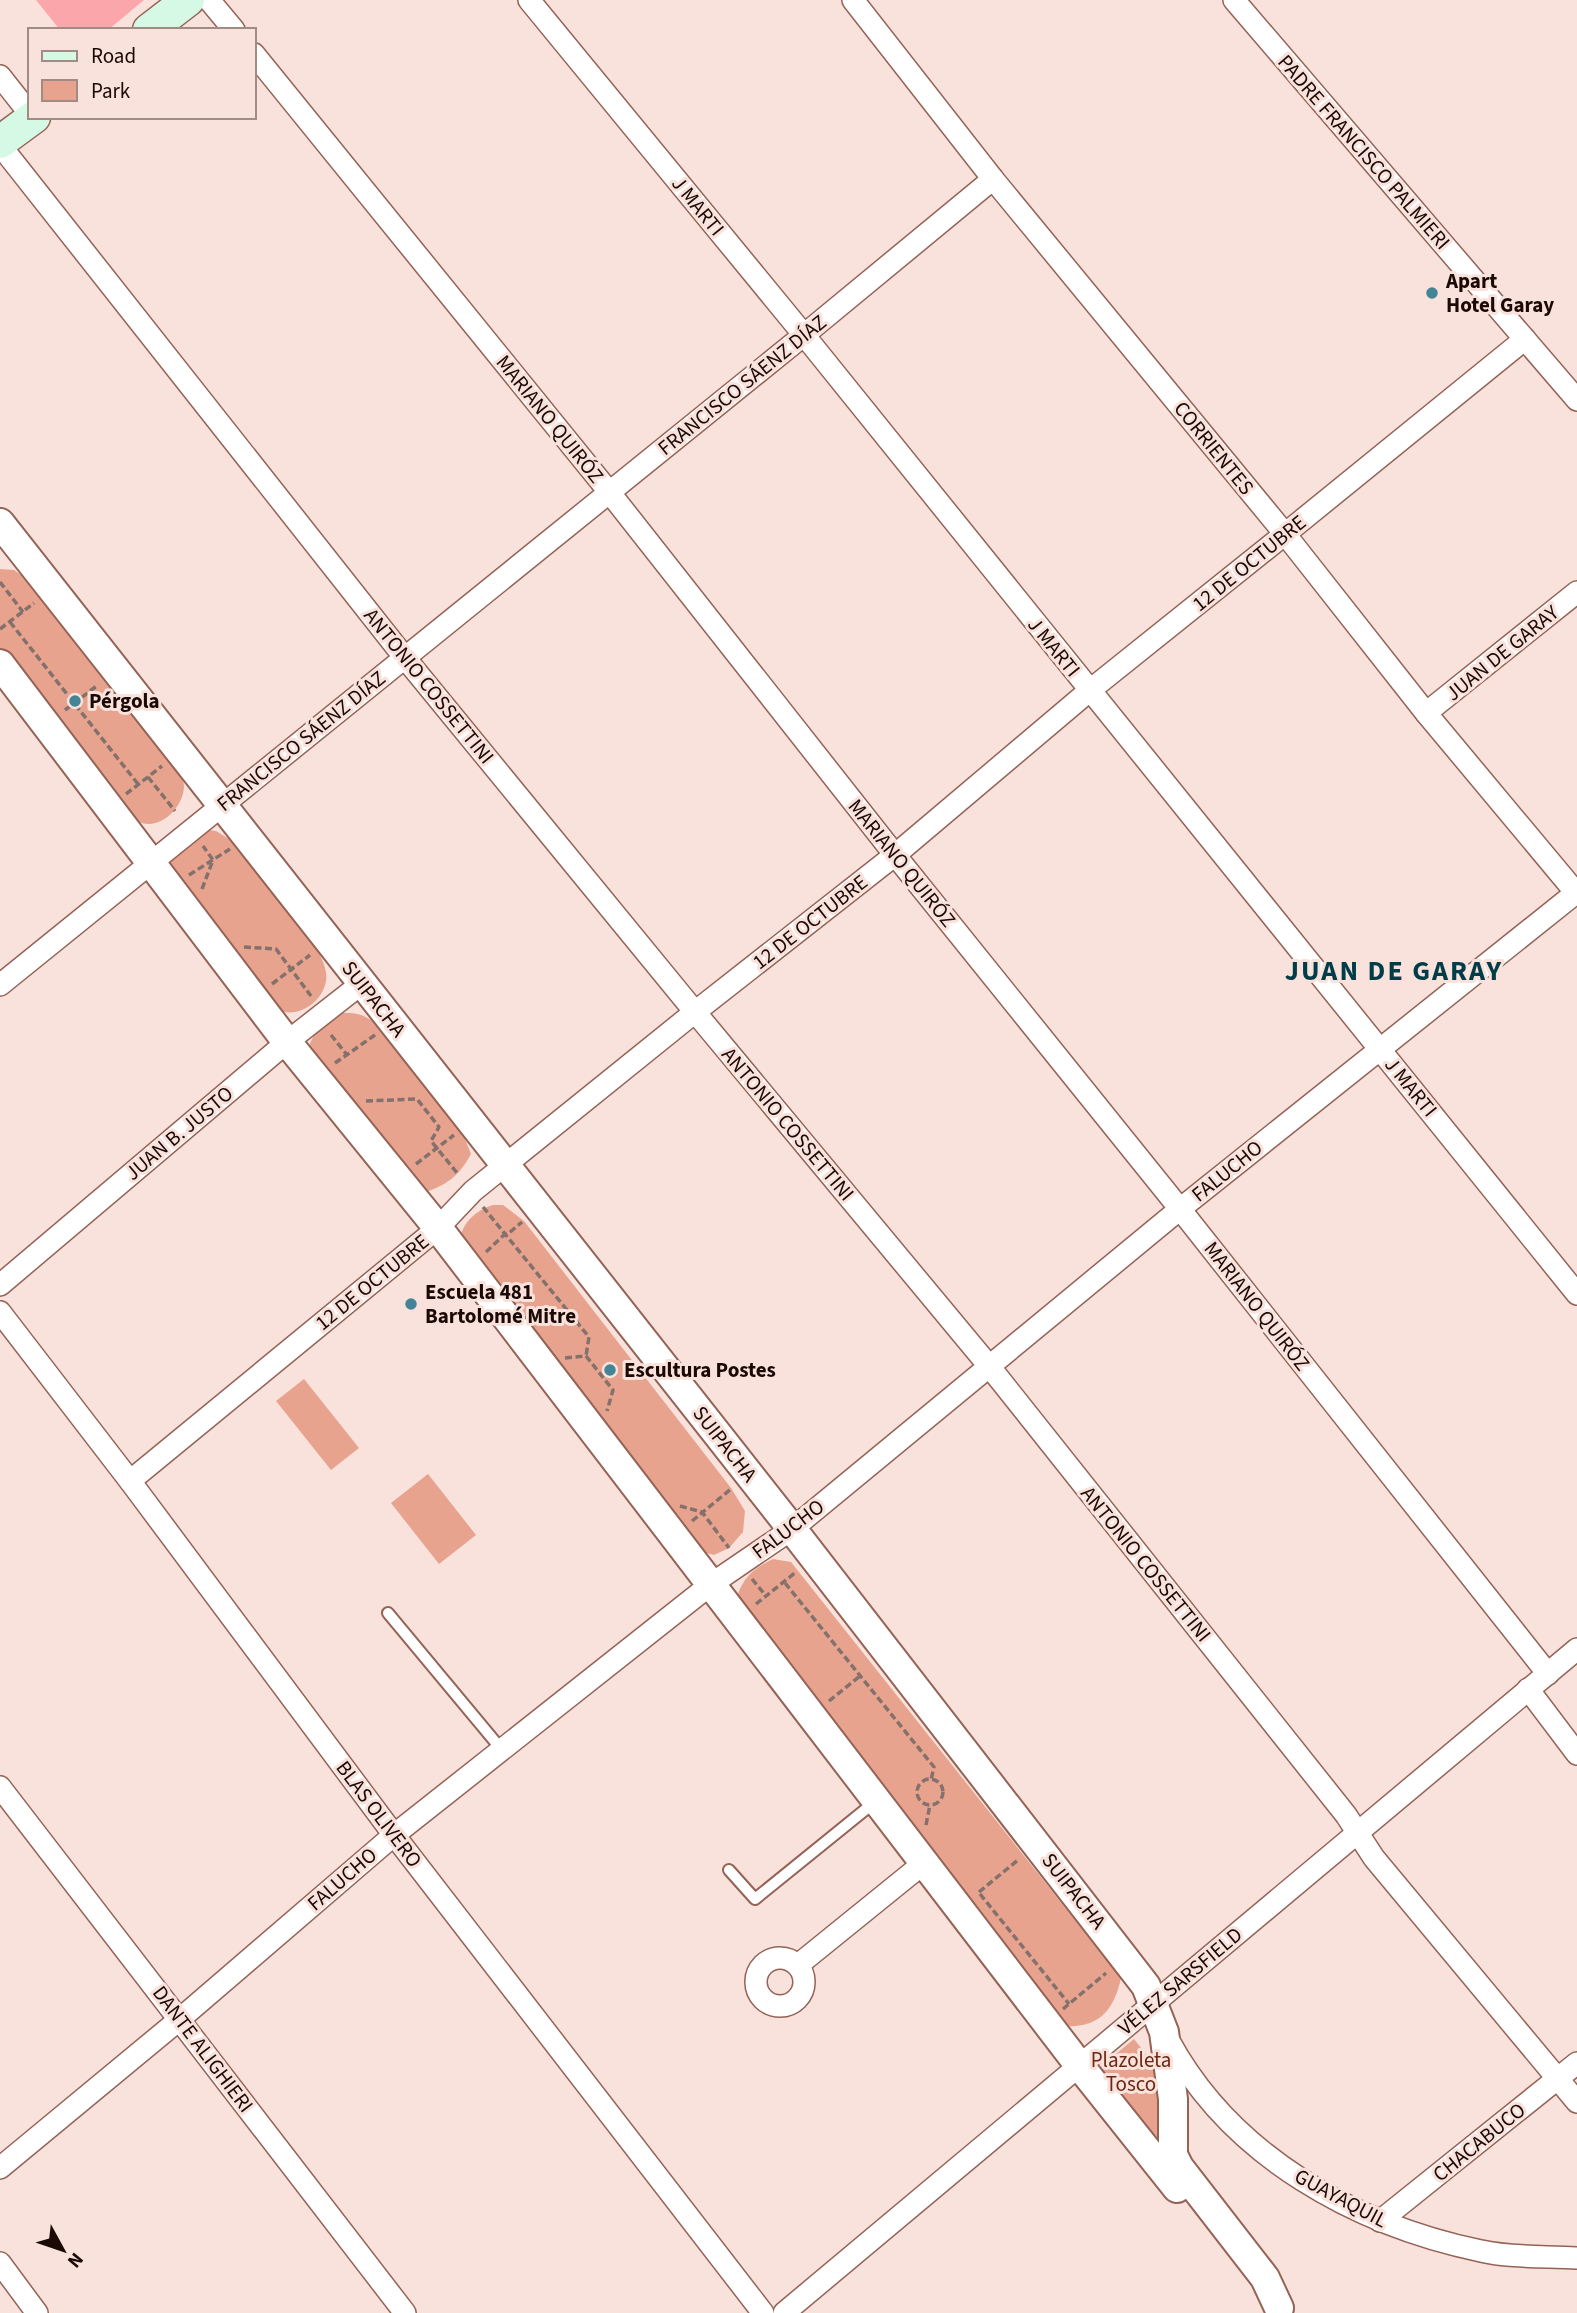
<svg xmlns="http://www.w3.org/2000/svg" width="1577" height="2313" font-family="'Source Sans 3',sans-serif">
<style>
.green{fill:#e8a38f}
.building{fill:#fba6aa}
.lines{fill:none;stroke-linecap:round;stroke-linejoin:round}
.service-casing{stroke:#946356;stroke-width:14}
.minor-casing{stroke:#946356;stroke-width:24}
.tertiary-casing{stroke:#946356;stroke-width:32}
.secondary-casing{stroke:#946356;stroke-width:35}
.path{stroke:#85716b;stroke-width:3.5;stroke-dasharray:7 3.5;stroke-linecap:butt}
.service{stroke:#fff;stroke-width:10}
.minor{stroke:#fff;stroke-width:21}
.tertiary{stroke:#fff;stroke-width:28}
.secondary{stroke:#d6f9e5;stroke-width:32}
.poi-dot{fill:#438596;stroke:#f8e2db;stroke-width:2.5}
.labels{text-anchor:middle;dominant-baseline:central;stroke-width:6;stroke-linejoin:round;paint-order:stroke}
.street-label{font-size:21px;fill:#1b0905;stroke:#f8e2db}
.poi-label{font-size:21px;font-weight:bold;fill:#1b0905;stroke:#f8e2db;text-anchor:start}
.park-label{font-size:21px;fill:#6d2713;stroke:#f8e2db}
.district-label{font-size:28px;font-weight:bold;letter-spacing:2px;fill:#003d49;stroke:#f8e2db}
</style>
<rect width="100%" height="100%" fill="#f8e2db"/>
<!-- green -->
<g class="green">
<path d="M0,569L14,570L31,582L179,770C181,775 184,781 184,786C184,806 162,829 142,823C137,822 131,817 127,814L0,650Z"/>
<path d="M203,829L216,831L237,844L317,949C322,959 328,971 326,981C323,1000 303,1015 285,1012C280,1012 274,1007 270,1005L169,871L170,857Z"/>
<path d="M343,1013C361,1012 369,1017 382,1030L461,1129L471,1154C459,1176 446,1186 422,1193L308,1049C316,1027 322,1021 343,1013Z"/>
<path d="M493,1205H503L524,1221L731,1488L745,1511L743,1532L729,1548L714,1555L694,1550L459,1244C461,1224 474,1211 493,1205Z"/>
<polygon points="304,1379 359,1448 331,1470 276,1401"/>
<polygon points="428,1474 476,1535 439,1564 391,1503"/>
<path d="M773,1559L791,1562L1121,1978C1114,2010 1099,2028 1065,2026L734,1607C741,1580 749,1571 773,1559Z"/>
<polygon points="1134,2039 1152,2062 1159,2080 1160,2151 1099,2068"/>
</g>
<!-- building -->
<polygon class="building" points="36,0 144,0 108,30 60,30"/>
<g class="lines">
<defs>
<g id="service">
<polyline points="388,1613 502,1750"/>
<polyline points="729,1870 755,1899 876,1801"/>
</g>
<g id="minor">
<polyline points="209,0 234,30"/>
<polyline points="529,0 804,335 1577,1294"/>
<polyline points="853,0 993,179 1285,534 1426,713 1577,894"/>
<polyline points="1234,0 1577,400"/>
<polyline points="254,54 610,493 895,855 1180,1209 1548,1674"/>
<polyline points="0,76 30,114"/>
<polyline points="0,145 405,658 695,1012 989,1366 1346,1815 1374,1858 1577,2102"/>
<polyline points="1426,713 1577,592"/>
<polyline points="0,985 804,335 993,179"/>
<polyline points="0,1285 287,1042 361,984"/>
<polyline points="0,1312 130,1481 394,1835 763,2313"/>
<polyline points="130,1481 438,1228 473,1191 695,1012 895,855 1089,691 1285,534 1525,339"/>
<polyline points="1528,1689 1577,1754"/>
<polyline points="0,1787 405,2313"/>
<circle cx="780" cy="1982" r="24"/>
<polyline points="798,1965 924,1863"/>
<path d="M1169,2041C1232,2157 1356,2225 1481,2251C1511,2258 1547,2256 1577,2258"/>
<polyline points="0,2168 180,2019 394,1835 710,1585 792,1529 1180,1209 1577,892"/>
<polyline points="1380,2221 1577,2063"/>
<polyline points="0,2263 37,2313"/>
<polyline points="784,2313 1577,1649"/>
</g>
<g id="tertiary">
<polyline points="0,523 792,1529 1146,1986 1164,2032 1173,2099 1173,2155 1179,2167 1265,2278 1279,2308"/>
<polyline points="0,664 287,1042 438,1228 1079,2065 1177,2188"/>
</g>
<g id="secondary">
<polyline points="149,30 188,0"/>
<polyline points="0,142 34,117"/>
</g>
</defs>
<!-- service casing -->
<use href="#service" class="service-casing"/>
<!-- minor casing -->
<use href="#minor" class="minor-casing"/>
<!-- tertiary casing -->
<use href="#tertiary" class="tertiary-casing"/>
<!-- secondary casing -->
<use href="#secondary" class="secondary-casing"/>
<!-- path -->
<g class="path">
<polyline points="0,582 23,612"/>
<polyline points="10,622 138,784"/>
<polyline points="0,629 34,603"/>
<polyline points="65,710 98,685"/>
<polyline points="148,777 175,811"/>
<polyline points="126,794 162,766"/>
<polyline points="189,875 230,849"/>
<polyline points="202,889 213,860 203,846"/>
<polyline points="244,947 276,949 311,996"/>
<polyline points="272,984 310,955"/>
<polyline points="331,1035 347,1055"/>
<polyline points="335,1063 375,1035"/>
<polyline points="366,1101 417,1099 439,1127 431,1141 458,1174"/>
<polyline points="416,1164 454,1135"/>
<polyline points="483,1207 589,1337 586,1356"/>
<polyline points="486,1252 505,1234 509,1233 522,1222"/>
<polyline points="565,1358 586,1356 613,1390 607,1411"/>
<polyline points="680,1506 702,1512 729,1548"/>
<polyline points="692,1521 731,1489"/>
<polyline points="752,1579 766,1596"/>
<polyline points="785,1583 934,1767 931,1780"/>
<polyline points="756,1604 796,1572"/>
<polyline points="829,1701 860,1676"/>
<circle cx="930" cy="1792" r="13"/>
<polyline points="926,1825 930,1805"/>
<polyline points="979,1892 1018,1860"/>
<polyline points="980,1894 1069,2004"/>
<polyline points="1063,2009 1106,1973"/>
</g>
<!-- service -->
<use href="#service" class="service"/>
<!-- minor -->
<use href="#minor" class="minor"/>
<!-- tertiary -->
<use href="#tertiary" class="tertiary"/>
<!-- secondary -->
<use href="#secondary" class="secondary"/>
</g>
<!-- markers -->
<g class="poi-dot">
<circle cx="1432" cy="293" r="7"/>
<circle cx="75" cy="701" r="7"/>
<circle cx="411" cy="1304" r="7"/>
<circle cx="610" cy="1370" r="7"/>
</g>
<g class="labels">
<!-- street labels -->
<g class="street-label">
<text transform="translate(1364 152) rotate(49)">PADRE FRANCISCO PALMIERI</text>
<text transform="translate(698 206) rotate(51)">J MARTI</text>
<text transform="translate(742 385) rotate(-39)">FRANCISCO SÁENZ DÍAZ</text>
<text transform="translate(550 419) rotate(51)">MARIANO QUIRÓZ</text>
<text transform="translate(1214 448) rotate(51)">CORRIENTES</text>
<text transform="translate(1249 563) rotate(-39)">12 DE OCTUBRE</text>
<text transform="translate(1054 647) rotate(51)">J MARTI</text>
<text transform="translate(1502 653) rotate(-39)">JUAN DE GARAY</text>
<text transform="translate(429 686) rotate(51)">ANTONIO COSSETTINI</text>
<text transform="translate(301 741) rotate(-39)">FRANCISCO SÁENZ DÍAZ</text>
<text transform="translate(902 863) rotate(51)">MARIANO QUIRÓZ</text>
<text transform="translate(810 922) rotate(-38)">12 DE OCTUBRE</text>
<text transform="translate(374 999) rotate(52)">SUIPACHA</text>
<text transform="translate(1411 1087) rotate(51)">J MARTI</text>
<text transform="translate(788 1124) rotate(50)">ANTONIO COSSETTINI</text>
<text transform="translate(179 1133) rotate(-40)">JUAN B. JUSTO</text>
<text transform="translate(1227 1171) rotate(-39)">FALUCHO</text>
<text transform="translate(372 1282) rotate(-39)">12 DE OCTUBRE</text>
<text transform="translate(1257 1306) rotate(52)">MARIANO QUIRÓZ</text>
<text transform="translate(725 1444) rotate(52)">SUIPACHA</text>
<text transform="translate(788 1529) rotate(-37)">FALUCHO</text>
<text transform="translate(1146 1564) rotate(51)">ANTONIO COSSETTINI</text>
<text transform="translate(379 1814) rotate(53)">BLAS OLIVERO</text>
<text transform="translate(342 1879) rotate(-41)">FALUCHO</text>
<text transform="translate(1074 1891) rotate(52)">SUIPACHA</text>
<text transform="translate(1180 1981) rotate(-40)">VÉLEZ SARSFIELD</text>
<text transform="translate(203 2049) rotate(53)">DANTE ALIGHIERI</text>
<text transform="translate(1479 2142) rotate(-39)">CHACABUCO</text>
<text transform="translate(1341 2198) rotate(28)">GUAYAQUIL</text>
</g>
<!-- poi labels -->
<g class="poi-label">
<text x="1446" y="281">Apart<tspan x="1446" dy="24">Hotel Garay</tspan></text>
<text x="89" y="701">Pérgola</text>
<text x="425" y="1292">Escuela 481<tspan x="425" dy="24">Bartolomé Mitre</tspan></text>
<text x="624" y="1370">Escultura Postes</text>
</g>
<!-- park labels -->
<g class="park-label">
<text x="1131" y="2060">Plazoleta<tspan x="1131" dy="24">Tosco</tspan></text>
</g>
<!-- district labels -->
<g class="district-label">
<text x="1394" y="971">JUAN DE GARAY</text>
</g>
</g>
<!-- legend -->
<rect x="28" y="28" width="228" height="91" fill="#f8e2db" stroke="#a08b85" stroke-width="2"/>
<rect x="42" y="51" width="35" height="10" fill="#d6f9e5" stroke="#a08b85" stroke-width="2"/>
<text x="91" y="63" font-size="21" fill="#1b0905">Road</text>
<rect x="42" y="80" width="35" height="21" fill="#e8a38f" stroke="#a08b85" stroke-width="2"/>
<text x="91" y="98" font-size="21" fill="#1b0905">Park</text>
<!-- north arrow -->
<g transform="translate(63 2250) rotate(130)" stroke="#f8e2db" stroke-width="5" paint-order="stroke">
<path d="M0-5L12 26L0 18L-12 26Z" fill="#1b0905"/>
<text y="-10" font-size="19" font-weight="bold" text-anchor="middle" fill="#1b0905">N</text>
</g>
</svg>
